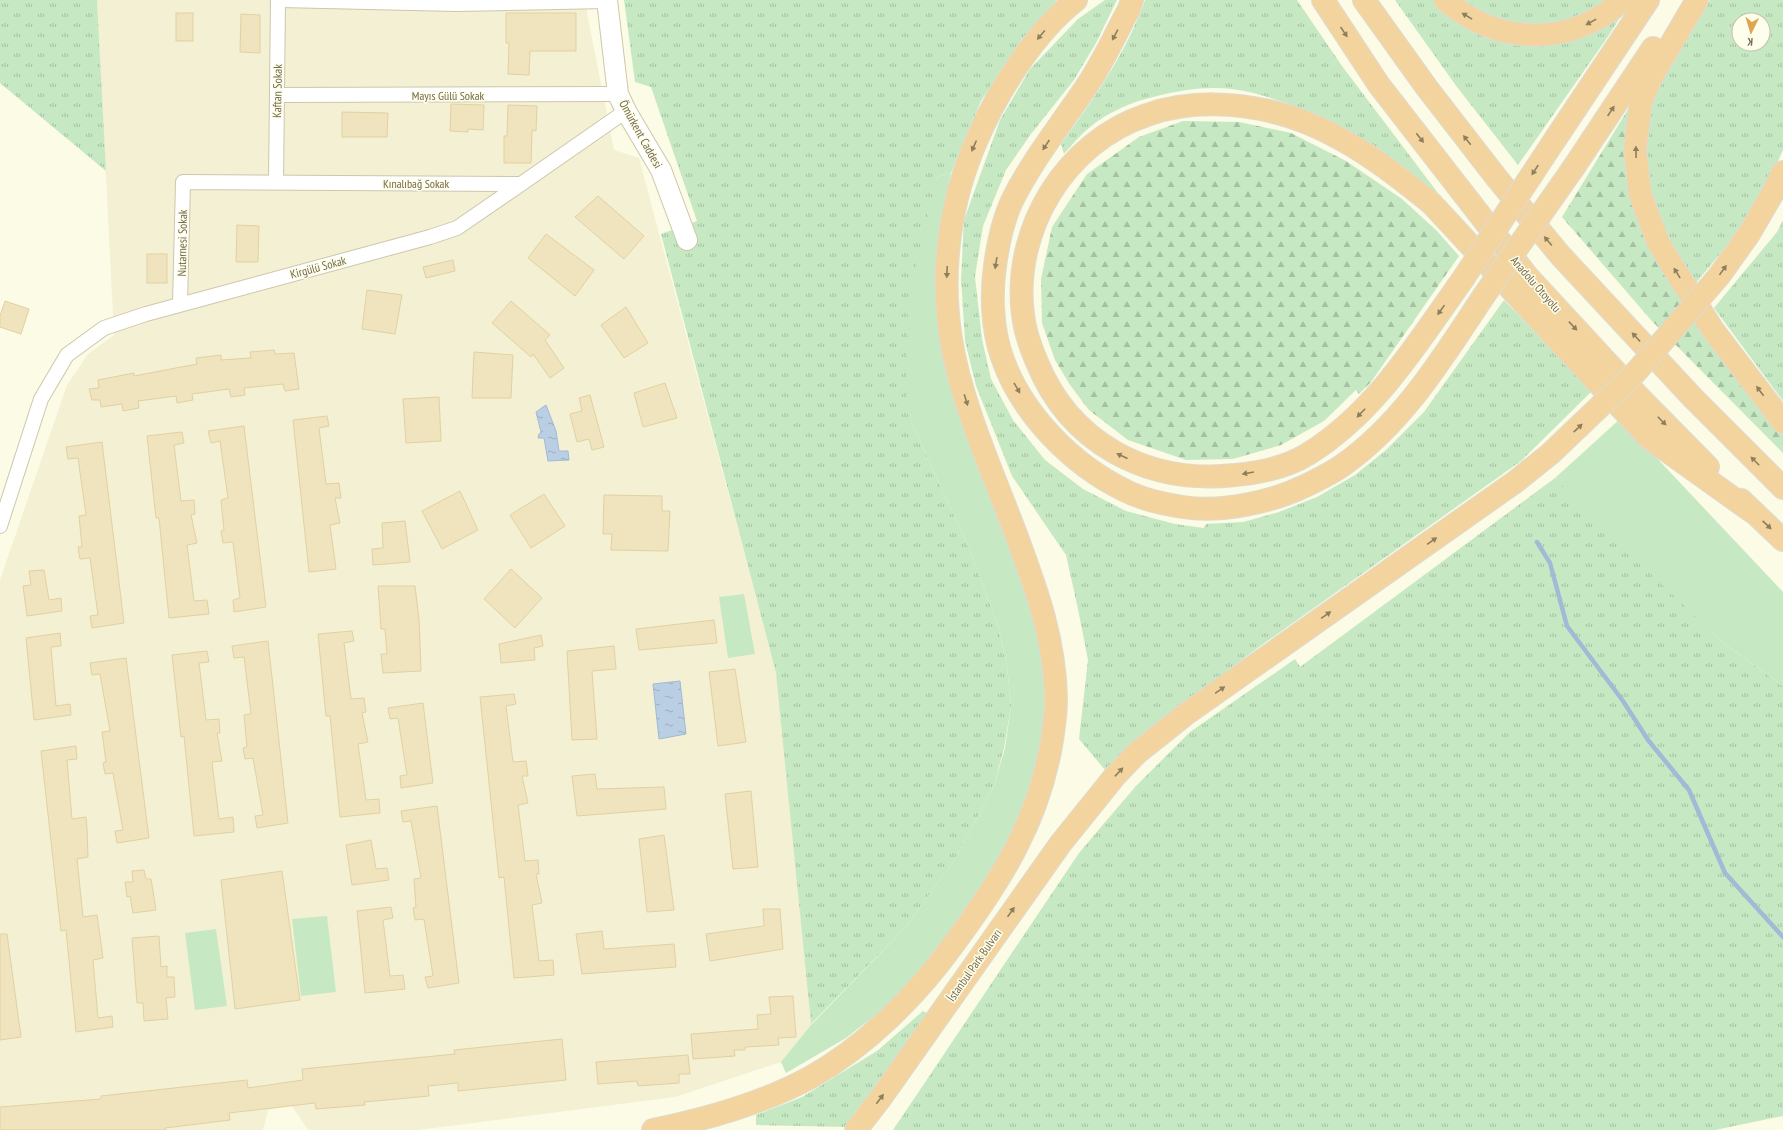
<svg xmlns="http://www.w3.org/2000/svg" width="1783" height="1130" font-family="'PT Sans Narrow',sans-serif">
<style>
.residential{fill:#f3f0d4}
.grass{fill:url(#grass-tufts);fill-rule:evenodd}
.forest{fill:url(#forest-firs)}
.garden{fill:#c6e9c4}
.water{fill:url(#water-ripples);stroke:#a1bad6}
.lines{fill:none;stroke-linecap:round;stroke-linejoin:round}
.stream{stroke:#a1bad6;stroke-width:4.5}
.building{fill:#f0e4be;stroke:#e2d19f}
.street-casing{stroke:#cdc7ac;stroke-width:16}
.secondary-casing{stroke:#cec7a7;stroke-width:22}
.highway-casing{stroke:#dedbd4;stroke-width:24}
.street{stroke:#fff;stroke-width:14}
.secondary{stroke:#fff;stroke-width:20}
.highway{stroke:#f3d49f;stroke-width:22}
.highway-bridge-casing{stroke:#dedbd4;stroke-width:24;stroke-linecap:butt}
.highway-bridge{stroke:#f3d49f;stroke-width:22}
.oneway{fill:#8d7e5c}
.labels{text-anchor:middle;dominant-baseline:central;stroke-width:3;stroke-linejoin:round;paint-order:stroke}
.street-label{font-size:12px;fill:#74694b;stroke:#fefeec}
</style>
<defs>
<pattern id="grass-tufts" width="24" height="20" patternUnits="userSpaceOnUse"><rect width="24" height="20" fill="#c6e9c4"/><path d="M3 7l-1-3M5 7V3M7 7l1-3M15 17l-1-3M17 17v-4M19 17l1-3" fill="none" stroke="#a5c1a1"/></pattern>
<pattern id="forest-firs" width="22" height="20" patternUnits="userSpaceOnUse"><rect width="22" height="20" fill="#c6e9c4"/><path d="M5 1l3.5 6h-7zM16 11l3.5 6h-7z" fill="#a5c1a1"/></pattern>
<pattern id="water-ripples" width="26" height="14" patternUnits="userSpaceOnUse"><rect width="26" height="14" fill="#bbcfe4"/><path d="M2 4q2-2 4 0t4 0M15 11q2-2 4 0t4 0" fill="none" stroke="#9dacbb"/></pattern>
</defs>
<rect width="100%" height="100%" fill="#fbfbe6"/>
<!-- residential -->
<polygon class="residential" points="97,0 588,0 587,13 614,150 639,158 777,676 811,1025 781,1062 675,1097 418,1130 308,1130 292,1106 268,1110 263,1130 0,1130 0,580 67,385 88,354 114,335"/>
<!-- grass -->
<g class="grass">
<polygon points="0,0 97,0 106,171 0,83"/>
<polygon points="624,0 1057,0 1021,40 981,101 951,173 937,177 911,421 971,553 998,626 1007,666 1011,706 1004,748 994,786 955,859 905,928 811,1024 776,673 661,234 697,221 651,87 635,82"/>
<polygon points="1105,0 1117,0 1096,43 1074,80 1031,134 1006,170 983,226 975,277 982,339 991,379 1013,420 1045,460 1083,489 1126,511 1175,524 1204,528 1206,524 1243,522 1279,512 1317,497 1355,475 1386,450 1424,412 1504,300 1592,391 1521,461 1259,647 1172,713 1106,771 1079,739 1088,660 1078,609 1066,555 1012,476 976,386 965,341 961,279 964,220 1000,120 1030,69 1078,19"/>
<path d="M1145,0H1297L1342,66L1447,205C1433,193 1419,178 1404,167C1361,134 1286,96 1232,89C1207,86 1181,90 1157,96C1134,101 1107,112 1089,128C1080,135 1072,145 1064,154L1061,144C1093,100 1127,52 1145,0Z"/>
<polygon points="1395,0 1434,0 1527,44 1563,43 1591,33 1621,16 1607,38 1518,165 1457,87"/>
<polygon points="1458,0 1612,0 1587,16 1552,25 1514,28"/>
<path d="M1710,0H1783V150L1762,196L1725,248L1695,284C1680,262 1661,234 1654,209C1642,171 1640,124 1658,87C1673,57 1692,28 1710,0ZM1739,20H1763V44H1739Z"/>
<polygon points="1783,220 1783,401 1714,308 1777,232"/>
<polygon points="1555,478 1722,642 1783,686 1783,1116 1715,1130 893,1130 1079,853 1112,814 1136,786 1190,732 1295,659 1300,667"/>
<polygon points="923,1011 932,1016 847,1127 756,1125 756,1115 802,1097 877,1051"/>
</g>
<!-- forest -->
<g class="forest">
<polygon points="1635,98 1630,183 1723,353 1783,434 1783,453 1651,320 1562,217"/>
<polygon points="1183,121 1239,122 1291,133 1346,161 1402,199 1437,231 1459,256 1371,382 1359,394 1356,390 1324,421 1281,445 1233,459 1186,460 1128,440 1089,410 1070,385 1055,360 1042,323 1041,279 1052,227 1087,174 1139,137"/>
</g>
<!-- garden -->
<g class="garden">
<polygon points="951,173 940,234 938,305 1038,623 1047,677 1047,717 1039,765 1024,807 989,879 904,993 846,1038 786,1073 781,1062 811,1025 905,928 955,859 994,786 1005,748 1011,706 1007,666 998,626 971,553 906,410 908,301 937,177"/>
<polygon points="1620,419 1783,592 1783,686 1722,642 1601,526 1555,478"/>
<polygon points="744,594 755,654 728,658 719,597"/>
<polygon points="327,916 336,992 301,996 292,919"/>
<polygon points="216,929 227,1006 195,1010 185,933"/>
</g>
<!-- water -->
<g class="water">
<polygon points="546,405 556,431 559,451 568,451 569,460 548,461 544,438 538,438 539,434 541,432 536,412"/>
<polygon points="680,681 686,734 659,739 653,684"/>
</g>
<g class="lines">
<!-- stream -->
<polyline class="stream" points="1537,542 1550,563 1567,626 1623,701 1648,740 1689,790 1725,873 1783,937"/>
</g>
<!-- building -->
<g class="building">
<rect x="176" y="13" width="17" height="28"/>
<polygon points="506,13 576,13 576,51 530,51 529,75 508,74 509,43 506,43"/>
<polygon points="241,14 260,15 260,53 240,52"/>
<polygon points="451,104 484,105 483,130 468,129 468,132 450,131"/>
<polygon points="508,105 537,106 536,131 532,130 531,163 504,163 504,136 507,136"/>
<polygon points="342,112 388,113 387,137 342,137"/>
<polygon points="598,196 644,236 624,259 575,217"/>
<polygon points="237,225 259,226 258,262 236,262"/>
<polygon points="546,234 594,270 575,296 528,258"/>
<rect x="147" y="254" width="20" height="29"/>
<polygon points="453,260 455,271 426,278 423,267"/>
<polygon points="367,290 402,295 395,334 362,329"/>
<polygon points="5,301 29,309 21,334 0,327 0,316"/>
<polygon points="511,301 550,335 545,340 564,368 550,378 533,354 531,357 492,323"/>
<polygon points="626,307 648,343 624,358 601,325"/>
<polygon points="274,350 275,354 294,353 299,389 285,391 283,384 244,388 245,395 231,397 229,389 192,394 193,400 177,403 176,396 138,401 139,408 123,411 122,404 101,407 100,400 92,400 89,389 99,388 98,380 134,373 134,376 197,364 196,358 221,355 221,360 251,358 250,352"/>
<polygon points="474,352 513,355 511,398 472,398"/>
<polygon points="665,383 677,418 643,427 634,393"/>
<polygon points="590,395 604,447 592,450 589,439 577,442 570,414 582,411 579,398"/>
<polygon points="439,397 441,441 406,443 403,399"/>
<polygon points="327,416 329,426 319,428 326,484 339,483 341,498 335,498 340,523 330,525 336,569 309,572 293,420"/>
<polygon points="244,426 266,607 234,612 233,600 240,598 233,542 223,543 221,531 224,530 221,500 228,498 220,441 211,443 208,431"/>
<polygon points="182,432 184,443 174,445 181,501 194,500 195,514 191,515 197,543 187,545 194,601 207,600 209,614 169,618 159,518 156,518 147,436"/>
<polygon points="102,442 124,623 92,628 90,616 98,615 90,558 80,559 78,547 82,547 79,516 86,515 78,458 68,459 66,447"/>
<polygon points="460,491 478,530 442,549 422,511"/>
<polygon points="544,494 565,526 531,548 510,515"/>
<polygon points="604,495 662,496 662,511 670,511 668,551 611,550 612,534 603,534"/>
<polygon points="405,521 410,562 373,565 372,549 383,548 382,523"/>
<polygon points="511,569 542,598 515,628 484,599"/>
<polygon points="44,570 49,600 61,598 62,611 27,616 23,586 31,585 29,571"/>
<polygon points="378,586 415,586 419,619 421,671 383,673 381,654 387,654 385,629 381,629"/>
<polygon points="714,620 717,643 639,650 636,629"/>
<polygon points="352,631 354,641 344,643 351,699 364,698 366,712 362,713 368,742 358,744 366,800 379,799 380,813 340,817 330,716 326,716 318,634"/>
<polygon points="60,633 61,646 51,647 56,706 70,704 71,715 34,720 26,638"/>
<polygon points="541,635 543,646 534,648 535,660 501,663 499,644"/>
<polygon points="268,641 288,823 257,828 255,816 263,815 253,758 245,759 243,748 247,747 244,715 251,714 244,657 234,658 232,646"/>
<polygon points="614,646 616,669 592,671 597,739 572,740 567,651"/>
<polygon points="207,651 209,662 199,663 206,720 219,719 220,733 217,733 222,761 212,762 219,819 233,817 234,832 194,836 184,736 181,737 172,655"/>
<polygon points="126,658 149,838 117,843 115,831 123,830 113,773 105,774 103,763 106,762 102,732 110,731 100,674 92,675 90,663"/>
<polygon points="735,669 746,742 718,746 709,672"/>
<polygon points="514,694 516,704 506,706 513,762 526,761 528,776 522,776 528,803 518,805 525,861 538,860 539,874 536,874 542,903 532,905 539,961 553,960 554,975 514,978 504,877 499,878 480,697"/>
<polygon points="423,703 433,783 401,788 400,776 407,775 398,718 390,719 388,708"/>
<polygon points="76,746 77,759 67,760 72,819 86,817 87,828 88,857 77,859 83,917 97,915 103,958 93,960 98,1018 112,1016 113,1027 76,1032 66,930 61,931 41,751"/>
<polygon points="595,774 597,789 664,787 666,809 577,816 572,776"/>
<polygon points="751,791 758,867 733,869 725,794"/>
<polygon points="437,806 459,983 428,988 425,977 433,976 424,919 415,920 413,908 416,907 414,879 421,878 411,821 403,822 401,811"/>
<polygon points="664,835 674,910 647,912 639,839"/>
<polygon points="371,840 376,869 387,868 389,880 352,885 346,845"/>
<polygon points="144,870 146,879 151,879 156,910 133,913 130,896 127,897 125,882 133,882 132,871"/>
<polygon points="282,871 300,1000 235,1009 221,880"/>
<polygon points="391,907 393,918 383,920 390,976 403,975 405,989 365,993 357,911"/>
<polygon points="763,909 780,909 783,949 710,961 706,934 764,926"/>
<polygon points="602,931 604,949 674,944 676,967 582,974 576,934"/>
<polygon points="0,934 7,934 21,1037 0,1040"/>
<polygon points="159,936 161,967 167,966 167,977 174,977 175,997 166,998 168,1019 144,1021 143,1003 137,1003 132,938"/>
<polygon points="793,996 796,1037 778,1038 779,1045 745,1047 745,1050 734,1050 735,1056 693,1059 691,1034 758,1029 757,1015 771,1014 769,997"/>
<polygon points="562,1039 566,1080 458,1091 458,1083 428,1086 429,1096 364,1102 365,1105 316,1109 315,1103 229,1113 230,1120 165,1128 166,1130 0,1130 0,1107 101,1099 101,1096 247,1080 248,1088 303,1080 302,1069 455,1054 454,1050"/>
<polygon points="688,1055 690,1074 679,1074 679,1083 638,1086 637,1081 598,1084 596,1062"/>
</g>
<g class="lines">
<defs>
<g id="street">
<polyline points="280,0 456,4 607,1"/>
<polyline points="277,95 618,94"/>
<polyline points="276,182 278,0"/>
<polyline points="180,304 183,182 521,184 626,111"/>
<polyline points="0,526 41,399 67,355 104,328 146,314 430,237 457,228 521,184"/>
</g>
<polyline id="secondary" points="607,0 618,94 626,111 661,170 687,240"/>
<g id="highway">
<path d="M1132,0L1129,9C1116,33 1105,58 1090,81C1064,121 1033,158 1012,201C1003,220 998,244 995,266C991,294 992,329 1002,357C1021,413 1071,464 1124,490C1141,499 1163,504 1183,507C1221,513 1273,502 1307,485C1319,479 1332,473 1343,465C1404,422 1443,357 1483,297"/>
<polyline points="1323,0 1379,85 1528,277 1638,396 1708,467"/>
<polyline points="1364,0 1427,88 1496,177 1560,255 1693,398 1783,488"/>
<path d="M1445,0C1498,46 1571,47 1623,0"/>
<polyline points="1697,0 1651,78 1641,101 1635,150 1640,194 1658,242 1673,267 1713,330 1783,422"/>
<polyline points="1556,138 1648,0"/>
<polyline points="1574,167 1653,48"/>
<polyline points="1774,191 1783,172"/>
<path d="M1463,279C1418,342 1376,412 1308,454C1287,467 1259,473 1235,475C1147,485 1069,443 1036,360C1030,346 1025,331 1023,315C1012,230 1065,142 1147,115C1189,100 1238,102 1281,114C1338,130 1387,167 1432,204L1649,438L1751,511"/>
<polyline points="1741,500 1783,540"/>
<path d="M653,1130C707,1119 762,1104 811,1077C865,1047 917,995 953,945C1001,880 1039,821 1052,740C1054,727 1056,712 1056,699C1055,640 1037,591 1017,537C994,475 961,404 951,339C940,270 950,198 979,135C999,89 1036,31 1076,0"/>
<polyline points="856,1130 880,1099 1061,843 1115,776 1137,753 1186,714 1515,482 1550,454"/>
</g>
</defs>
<!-- street casing -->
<use href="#street" class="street-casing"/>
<!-- secondary casing -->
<use href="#secondary" class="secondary-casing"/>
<!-- highway casing -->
<use href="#highway" class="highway-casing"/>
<!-- street -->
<use href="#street" class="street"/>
<!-- secondary -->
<use href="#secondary" class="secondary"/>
<!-- highway -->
<use href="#highway" class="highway"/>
<defs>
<g id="highway-bridge">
<polyline points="1463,279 1556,138"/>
<polyline points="1483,297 1574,167"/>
<polyline points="1550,454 1636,372 1675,327 1719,276 1749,234 1774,191"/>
</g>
</defs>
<!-- highway-bridge casing -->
<use href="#highway-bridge" class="highway-bridge-casing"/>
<!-- highway-bridge -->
<use href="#highway-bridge" class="highway-bridge"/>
</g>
<!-- one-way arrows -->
<defs><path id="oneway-solid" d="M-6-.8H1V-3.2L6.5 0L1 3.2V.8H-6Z"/></defs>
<g class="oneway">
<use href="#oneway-solid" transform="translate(1467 16) rotate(-149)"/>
<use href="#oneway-solid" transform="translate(1591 22) rotate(151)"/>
<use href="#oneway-solid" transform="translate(1344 32) rotate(56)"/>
<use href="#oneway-solid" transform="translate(1041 35) rotate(130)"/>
<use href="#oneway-solid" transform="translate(1115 35) rotate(118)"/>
<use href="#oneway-solid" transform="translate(1611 111) rotate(-56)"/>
<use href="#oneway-solid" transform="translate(1420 138) rotate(52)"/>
<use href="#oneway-solid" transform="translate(1467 140) rotate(-128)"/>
<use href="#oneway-solid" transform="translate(1046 145) rotate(124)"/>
<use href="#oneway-solid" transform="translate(974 146) rotate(114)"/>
<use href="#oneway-solid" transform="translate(1636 152) rotate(-91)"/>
<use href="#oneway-solid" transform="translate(1535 170) rotate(123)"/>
<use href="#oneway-solid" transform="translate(1548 241) rotate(-130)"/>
<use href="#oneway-solid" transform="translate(996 263) rotate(99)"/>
<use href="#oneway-solid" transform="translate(1723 270) rotate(-54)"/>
<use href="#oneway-solid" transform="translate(947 272) rotate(92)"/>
<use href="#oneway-solid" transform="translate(1677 273) rotate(-122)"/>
<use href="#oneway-solid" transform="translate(1441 310) rotate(126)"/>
<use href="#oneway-solid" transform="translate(1573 326) rotate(47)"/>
<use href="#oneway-solid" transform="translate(1636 337) rotate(-133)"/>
<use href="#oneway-solid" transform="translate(1017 388) rotate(60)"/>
<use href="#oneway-solid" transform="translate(1760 391) rotate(-127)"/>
<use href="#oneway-solid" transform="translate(966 400) rotate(73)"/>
<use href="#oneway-solid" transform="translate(1361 413) rotate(134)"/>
<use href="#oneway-solid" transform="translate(1662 421) rotate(45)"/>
<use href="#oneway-solid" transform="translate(1578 428) rotate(-43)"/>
<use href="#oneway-solid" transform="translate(1122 456) rotate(-156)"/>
<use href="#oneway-solid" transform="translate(1755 461) rotate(-135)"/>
<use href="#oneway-solid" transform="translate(1248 473) rotate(170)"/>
<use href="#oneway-solid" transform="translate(1767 525) rotate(43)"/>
<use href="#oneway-solid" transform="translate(1432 541) rotate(-35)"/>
<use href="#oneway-solid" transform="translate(1326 615) rotate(-35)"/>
<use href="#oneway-solid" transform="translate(1220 690) rotate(-35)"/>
<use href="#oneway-solid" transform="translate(1119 772) rotate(-47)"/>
<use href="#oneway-solid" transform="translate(1011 912) rotate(-55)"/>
<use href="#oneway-solid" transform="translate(880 1099) rotate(-53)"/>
</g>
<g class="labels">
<!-- street labels -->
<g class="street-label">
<text transform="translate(277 91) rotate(-89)">Kaftan Sokak</text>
<text x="448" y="95">Mayıs Gülü Sokak</text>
<text transform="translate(641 134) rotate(61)">Ömürkent Caddesi</text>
<text x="416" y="183">Kınalıbağ Sokak</text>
<text transform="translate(182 243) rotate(-89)">Nutarnesi Sokak</text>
<text transform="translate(318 267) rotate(-15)">Kirgülü Sokak</text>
<text transform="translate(1536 284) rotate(49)">Anadolu Otoyolu</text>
<text transform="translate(974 965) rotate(-55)">İstanbul Park Bulvarı</text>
</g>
</g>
<!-- north arrow -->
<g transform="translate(1751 32) rotate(185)"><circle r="19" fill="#fefeec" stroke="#c7c2ac"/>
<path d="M0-3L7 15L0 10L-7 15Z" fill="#e1a54f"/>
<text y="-6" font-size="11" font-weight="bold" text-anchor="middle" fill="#74694b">K</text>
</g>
</svg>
